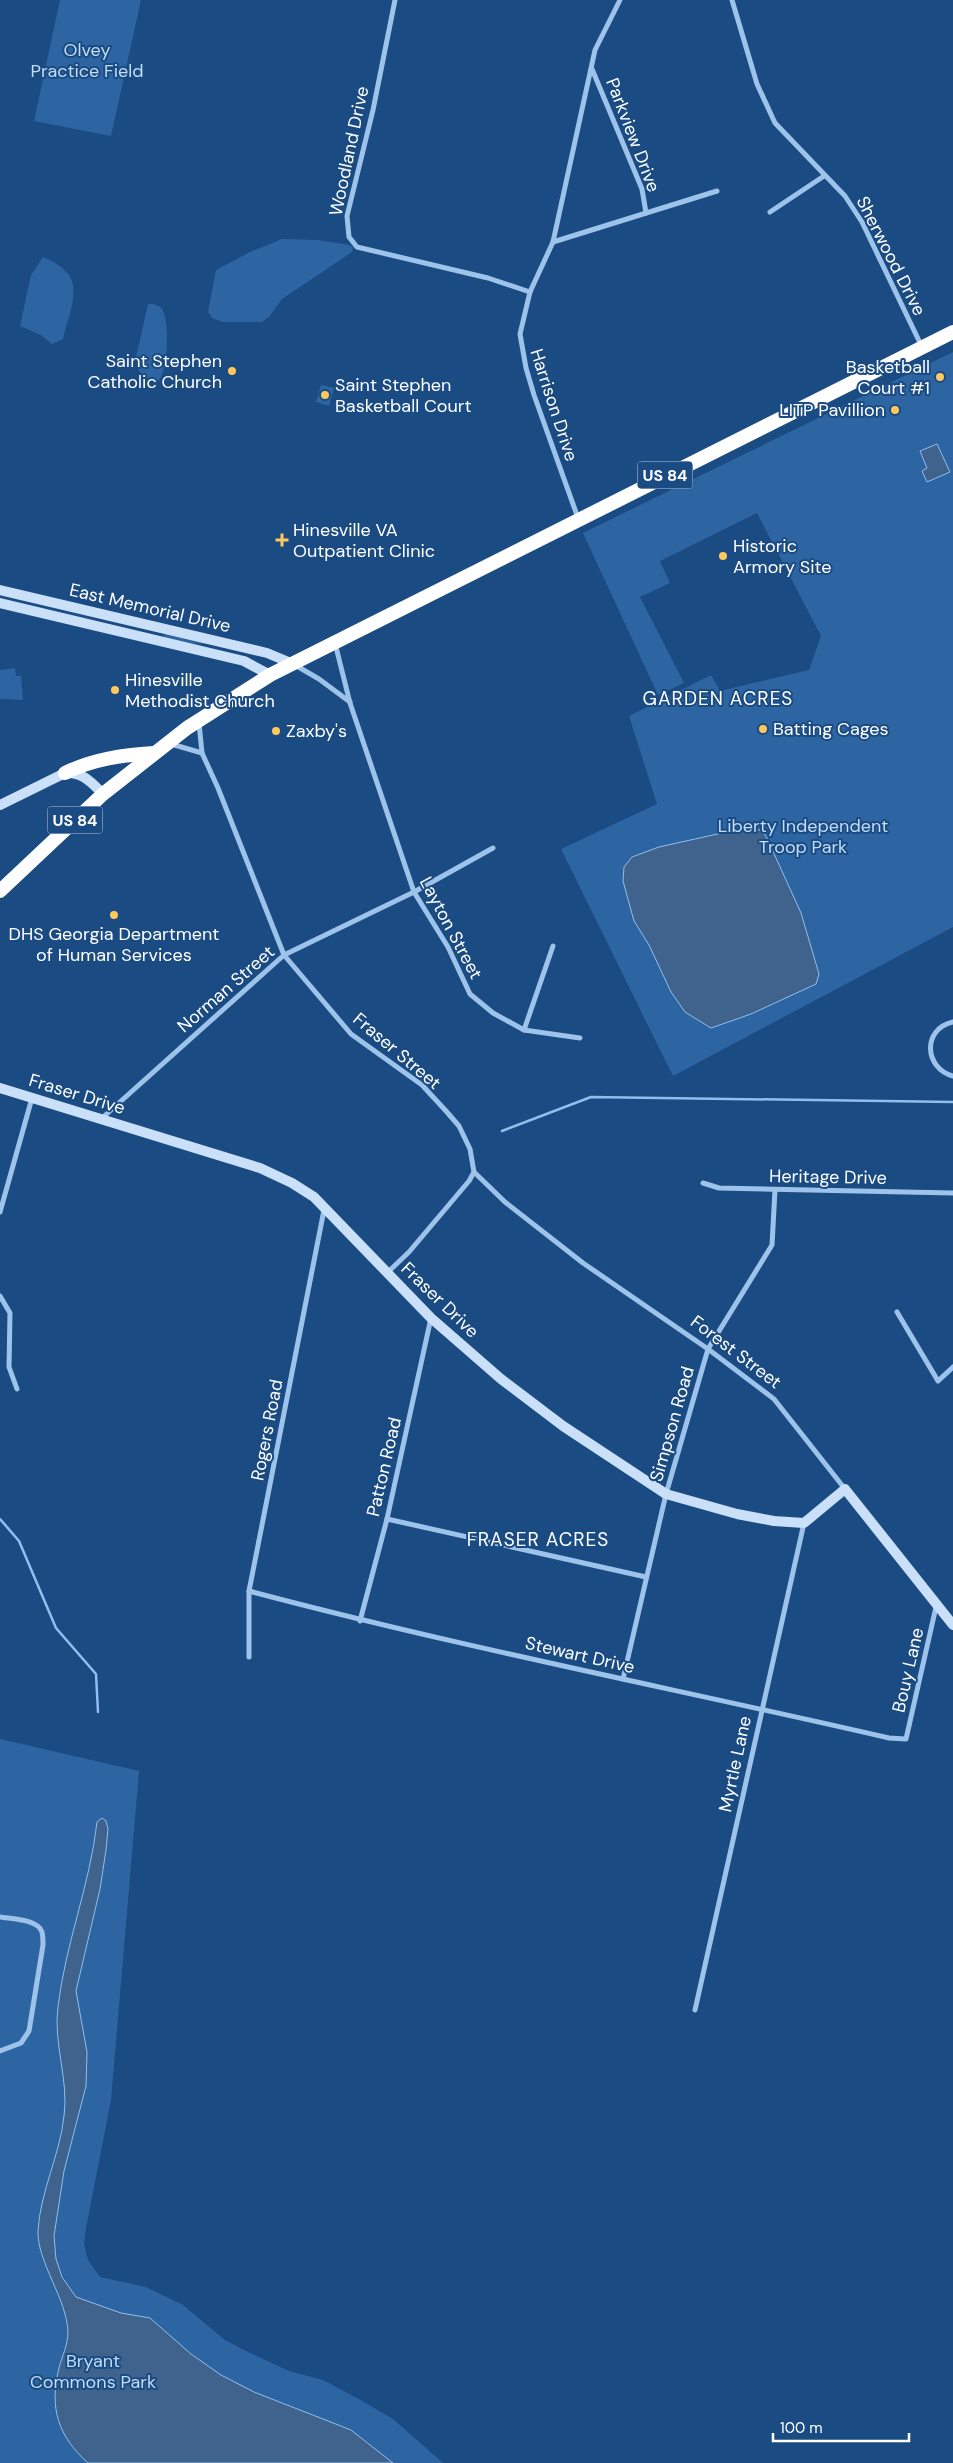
<svg xmlns="http://www.w3.org/2000/svg" width="953" height="2463" font-family="'DM Sans',sans-serif">
<style>
.green{fill:#2d65a2}
.water{fill:#3f638d;stroke:#91bfed}
.lines{fill:none;stroke-linecap:round;stroke-linejoin:round}
.stream{stroke:#91bfed;stroke-width:2.5}
.street{stroke:#9ec3eb;stroke-width:5}
.secondary{stroke:#cae0f8;stroke-width:10}
.highway{stroke:#fff;stroke-width:14}
.poi-dot{fill:#fec95a;stroke:#1a4b83;stroke-width:2}
.labels{text-anchor:middle;dominant-baseline:central;stroke-width:4;stroke-linejoin:round;paint-order:stroke}
.shield{fill:#1a4b83;stroke:#bac9da;stroke-width:1}
.shield-label{font-size:16px;font-weight:bold;fill:#fff}
.park-label{font-size:18px;fill:#c3ddf8;stroke:#1a4b83}
.street-label{font-size:18px;fill:#fff;stroke:#1a4b83}
.poi-label{font-size:18px;fill:#fff;stroke:#1a4b83;text-anchor:start}
.neighbourhood-label{font-size:19px;letter-spacing:1px;fill:#fff;stroke:#1a4b83}
</style>
<rect width="100%" height="100%" fill="#1a4b83"/>
<!-- green -->
<g class="green">
<polygon points="60,0 141,0 111,136 34,121"/>
<polygon points="282,239 318,240 349,245 353,247 352,252 282,299 269,317 262,322 223,322 212,318 208,312 216,270 250,252"/>
<path d="M43,257C89,276 72,301 63,339L52,344L41,335L20,326L31,275Z"/>
<path d="M148,304C154,304 158,304 162,309C170,321 168,373 158,381L144,379L137,367L136,357Z"/>
<polygon points="953,352 953,927 673,1076 561,849 657,804 629,716 711,675 720,691 809,670 821,636 757,513 660,561 670,583 640,597 684,683 658,695 583,533"/>
<polygon points="321,385 334,388 329,406 316,402"/>
<polygon points="168,634 207,644 187,643 164,637 163,635"/>
<polygon points="15,668 16,676 21,676 23,700 0,699 0,670"/>
<polygon points="0,1739 139,1771 111,2100 86,2228 84,2244 88,2260 100,2277 146,2287 183,2305 225,2340 250,2353 289,2371 323,2380 357,2398 393,2419 443,2463 0,2463"/>
</g>
<!-- water -->
<g class="water">
<polygon points="937,444 950,472 927,482 922,471 927,468 920,451"/>
<polygon points="740,829 761,830 766,836 801,913 819,974 816,984 751,1014 711,1028 685,1012 671,992 649,945 634,921 623,881 624,867 632,857 659,847"/>
<path d="M102,1818L106,1821L108,1829L106,1850L100,1889L76,1991L87,2052L86,2086L64,2171L54,2236L56,2259L62,2277L76,2297L121,2313L150,2318L191,2354L221,2375L254,2392L351,2430L393,2463H88C58,2436 49,2408 59,2368C62,2356 68,2345 68,2332C67,2299 37,2262 38,2231C40,2192 60,2155 64,2116C69,2080 53,2043 58,2007C65,1945 90,1885 97,1822Z"/>
</g>
<g class="lines">
<!-- stream -->
<g class="stream">
<polyline points="502,1131 591,1097 953,1102"/>
<polyline points="0,1519 19,1541 56,1628 96,1674 98,1712"/>
</g>
<!-- street -->
<g class="street">
<polyline points="395,0 373,110 347,216 349,237 357,247 488,278 530,292"/>
<polyline points="732,0 757,84 775,123 845,196 862,222 922,347"/>
<polyline points="592,69 642,189 646,213"/>
<polyline points="770,212 824,176"/>
<polyline points="553,242 717,191"/>
<polyline points="578,518 534,395 526,368 520,334 530,292 553,242 595,50 620,0"/>
<polyline points="335,643 350,703 414,892 448,947 470,994 493,1013 524,1030 580,1038"/>
<polyline points="295,665 319,679 350,702"/>
<polyline points="199,723 202,753 218,788 284,955 351,1034 422,1085 446,1111 459,1126 470,1149 474,1172 469,1181 409,1252 387,1273"/>
<polyline points="171,744 202,753"/>
<path d="M953,1022C922,1029 924,1068 953,1076"/>
<polyline points="524,1030 553,946"/>
<polyline points="101,1119 284,955 414,892 493,848"/>
<polyline points="474,1172 505,1202 583,1263 708,1349 774,1399 845,1489"/>
<polyline points="703,1183 719,1188 953,1193"/>
<polyline points="0,1212 32,1098"/>
<polyline points="0,1296 10,1313 9,1367 17,1389"/>
<polyline points="897,1312 938,1381 953,1367"/>
<polyline points="387,1519 646,1577"/>
<path d="M249,1591C460,1647 676,1689 889,1738L906,1739L936,1607"/>
<polyline points="360,1621 387,1519 431,1318"/>
<polyline points="249,1657 249,1591 324,1210"/>
<polyline points="623,1679 666,1494 708,1349 772,1245 775,1190"/>
<path d="M0,1917C11,1919 38,1919 42,1932C43,1936 43,1941 43,1945L29,2031L21,2043L0,2051"/>
<polyline points="695,2010 804,1523"/>
</g>
<!-- secondary -->
<g class="secondary">
<polyline points="0,590 267,653 291,663"/>
<polyline points="0,603 244,661 270,675"/>
<path d="M0,805L65,773C83,772 91,782 103,794"/>
<polyline points="0,1088 260,1168 292,1183 314,1197 431,1318 501,1379 563,1426 666,1494 737,1514 774,1521 804,1523 845,1489 953,1625"/>
</g>
<!-- highway -->
<g class="highway">
<path d="M65,773C93,759 123,755 154,753"/>
<polyline points="0,891 103,794 187,728 270,675 953,332"/>
</g>
</g>
<!-- markers -->
<g class="poi-dot">
<circle cx="232" cy="371" r="5"/>
<circle cx="940" cy="377" r="5"/>
<circle cx="325" cy="395" r="5"/>
<circle cx="895" cy="410" r="5"/>
<path d="M279.5 532.5h5v5h5v5h-5v5h-5v-5h-5v-5h5z"/>
<circle cx="723" cy="556" r="5"/>
<circle cx="115" cy="690" r="5"/>
<circle cx="763" cy="729" r="5"/>
<circle cx="276" cy="731" r="5"/>
<circle cx="114" cy="915" r="5"/>
</g>
<g class="labels">
<!-- shield labels -->
<g class="shield">
<rect x="637.5" y="461.5" width="55" height="27" rx="4"/>
<rect x="47.5" y="806.5" width="55" height="27" rx="4"/>
</g>
<g class="shield-label">
<text x="665" y="475">US 84</text>
<text x="75" y="820">US 84</text>
</g>
<!-- park labels -->
<g class="park-label">
<text x="87" y="50">Olvey<tspan x="87" dy="21">Practice Field</tspan></text>
<text x="803" y="826">Liberty Independent<tspan x="803" dy="21">Troop Park</tspan></text>
<text x="93" y="2361">Bryant<tspan x="93" dy="21">Commons Park</tspan></text>
</g>
<!-- street labels -->
<g class="street-label">
<text transform="translate(633 135) rotate(69)">Parkview Drive</text>
<text transform="translate(349 151) rotate(-78)">Woodland Drive</text>
<text transform="translate(891 256) rotate(63)">Sherwood Drive</text>
<text transform="translate(554 405) rotate(72)">Harrison Drive</text>
<text transform="translate(150 608) rotate(13)">East Memorial Drive</text>
<text transform="translate(451 928) rotate(62)">Layton Street</text>
<text transform="translate(226 989) rotate(-41)">Norman Street</text>
<text transform="translate(397 1051) rotate(40)">Fraser Street</text>
<text transform="translate(77 1094) rotate(17)">Fraser Drive</text>
<text transform="translate(828 1177) rotate(1)">Heritage Drive</text>
<text transform="translate(440 1300) rotate(44)">Fraser Drive</text>
<text transform="translate(736 1352) rotate(37)">Forest Street</text>
<text transform="translate(672 1424) rotate(-74)">Simpson Road</text>
<text transform="translate(267 1430) rotate(-79)">Rogers Road</text>
<text transform="translate(384 1467) rotate(-77)">Patton Road</text>
<text transform="translate(580 1655) rotate(13)">Stewart Drive</text>
<text transform="translate(908 1670) rotate(-77)">Bouy Lane</text>
<text transform="translate(735 1764) rotate(-78)">Myrtle Lane</text>
</g>
<!-- poi labels -->
<g class="poi-label">
<text x="222" y="361" text-anchor="end">Saint Stephen<tspan x="222" dy="21">Catholic Church</tspan></text>
<text x="930" y="367" text-anchor="end">Basketball<tspan x="930" dy="21">Court #1</tspan></text>
<text x="335" y="385">Saint Stephen<tspan x="335" dy="21">Basketball Court</tspan></text>
<text x="885" y="410" text-anchor="end">LITP Pavillion</text>
<text x="293" y="530">Hinesville VA<tspan x="293" dy="21">Outpatient Clinic</tspan></text>
<text x="733" y="546">Historic<tspan x="733" dy="21">Armory Site</tspan></text>
<text x="125" y="680">Hinesville<tspan x="125" dy="21">Methodist Church</tspan></text>
<text x="773" y="729">Batting Cages</text>
<text x="286" y="731">Zaxby's</text>
<text x="114" y="934" text-anchor="middle">DHS Georgia Department<tspan x="114" dy="21">of Human Services</tspan></text>
</g>
<!-- neighbourhood labels -->
<g class="neighbourhood-label">
<text x="718" y="698">GARDEN ACRES</text>
<text x="538" y="1539">FRASER ACRES</text>
</g>
</g>
<!-- scale -->
<path d="M773 2433v8h136v-8" fill="none" stroke="#ffffff" stroke-width="2.5"/>
<text x="780" y="2433" font-size="15" fill="#ffffff" stroke="#1a4b83" stroke-width="4" paint-order="stroke">100 m</text>
</svg>
